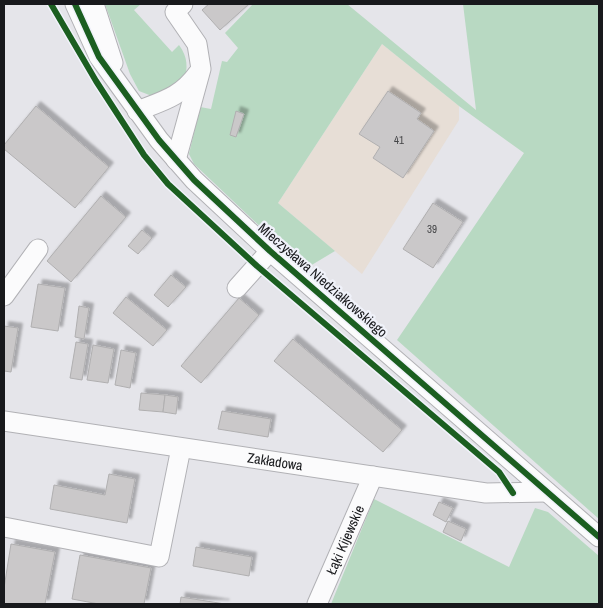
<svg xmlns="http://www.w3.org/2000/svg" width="603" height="608" font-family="'Archivo Narrow',sans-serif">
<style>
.commercial{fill:#e7ded6}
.green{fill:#b8d9c2}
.building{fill:#cac8c9;stroke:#b0afb0;filter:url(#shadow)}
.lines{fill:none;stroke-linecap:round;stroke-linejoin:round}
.minor-casing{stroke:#b1b1b5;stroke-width:21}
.minor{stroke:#fbfbfc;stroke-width:19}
.cycleway-casing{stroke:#f0f2fa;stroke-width:9}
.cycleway{stroke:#1b5e20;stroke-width:6}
.labels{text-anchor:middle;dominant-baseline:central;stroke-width:4.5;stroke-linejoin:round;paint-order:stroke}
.number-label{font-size:11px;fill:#444547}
.street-label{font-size:14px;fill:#18191c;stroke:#f0f2fa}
</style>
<defs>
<filter id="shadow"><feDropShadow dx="4.5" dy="-4.5" stdDeviation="1" flood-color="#0004"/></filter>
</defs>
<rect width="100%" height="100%" fill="#e5e5ea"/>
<!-- commercial -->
<polygon class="commercial" points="382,44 459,106 459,120 362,274 278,203"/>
<!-- green -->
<g class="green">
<path d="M105,4H141L134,10L172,52L179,45C188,57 188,68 184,82L157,98L139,91L130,74Z"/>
<polygon points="253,4 347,4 476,110 463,4 599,4 599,519 397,340 524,153 459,106 382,44 278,203 335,251 305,269 194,164 189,154 200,107 211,109 222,61 227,62 238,48 225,33"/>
<polygon points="374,499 509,567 535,508 548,512 599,556 599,604 331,604"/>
</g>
<!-- building -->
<g class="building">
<polygon points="209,4 249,4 220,30 202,10"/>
<polygon points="388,91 421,113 417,119 434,131 403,178 373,158 380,147 359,134"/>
<polygon points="36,106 109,167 75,208 4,149 4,145"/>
<polygon points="236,111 244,114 236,137 230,135"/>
<polygon points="101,196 126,217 71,282 47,261"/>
<polygon points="433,203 463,222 433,268 403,249"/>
<polygon points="142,230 152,238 138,254 128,246"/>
<polygon points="171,275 186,287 168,307 154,295"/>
<polygon points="38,284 65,288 58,331 31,327"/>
<polygon points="126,297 167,330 153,346 113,313"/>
<polygon points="239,298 259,315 201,383 181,366"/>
<polygon points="79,306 89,308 84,339 75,337"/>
<polygon points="4,326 18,328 11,372 4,371"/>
<polygon points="293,339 402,430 383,452 274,361"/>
<polygon points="76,342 88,344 82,380 70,378"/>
<polygon points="93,345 114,349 108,383 87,380"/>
<polygon points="121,350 136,353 130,388 115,385"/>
<polygon points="141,393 165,395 163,412 139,410"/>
<polygon points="165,395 178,397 176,414 163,412"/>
<polygon points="222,411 271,419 268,437 218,429"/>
<polygon points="109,474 135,479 127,523 50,509 54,485 105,495"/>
<polygon points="439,502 453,508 446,522 433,515"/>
<polygon points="448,521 466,529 461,541 443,532"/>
<polygon points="11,544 55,552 45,604 4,604 4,588"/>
<polygon points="196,547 252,557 249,576 193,566"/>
<polygon points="80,555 151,568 144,604 99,604 72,599"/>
<polygon points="181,597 225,604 180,604"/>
</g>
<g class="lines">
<defs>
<g id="minor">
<polyline points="75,4 99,57 159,140 194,180 270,251 599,537"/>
<polyline points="94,4 113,63"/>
<path d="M137,111C163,101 181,97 198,73"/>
<polyline points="176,160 201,69 197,44 175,12 183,4"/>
<polyline points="237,288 270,251"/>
<polyline points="4,296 38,249"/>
<path id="s1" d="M4,421L486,493L547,492"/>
<polyline points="4,527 159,557 181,448"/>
<path id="s2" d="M317,604L373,476"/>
</g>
</defs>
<!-- minor casing -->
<use href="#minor" class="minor-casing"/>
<!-- minor -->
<use href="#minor" class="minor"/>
<defs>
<g id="cycleway">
<polyline points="51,4 96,81 144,155 168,184 257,266 499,472 513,493"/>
<polyline points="75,4 99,57 159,140 194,180 270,251 599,537"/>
</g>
</defs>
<!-- cycleway casing -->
<use href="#cycleway" class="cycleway-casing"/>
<!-- cycleway -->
<use href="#cycleway" class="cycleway"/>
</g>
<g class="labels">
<!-- number labels -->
<g class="number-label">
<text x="399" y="140">41</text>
<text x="432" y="229">39</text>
</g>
<!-- street labels -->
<g class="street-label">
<text transform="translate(323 280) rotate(41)">Mieczysława Niedziałkowskiego</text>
<text stroke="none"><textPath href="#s1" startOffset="274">Zakładowa</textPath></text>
<text stroke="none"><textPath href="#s2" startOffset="70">Łąki Kijewskie</textPath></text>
</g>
</g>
<!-- border -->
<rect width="603" height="608" fill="none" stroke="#18191c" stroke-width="10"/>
</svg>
